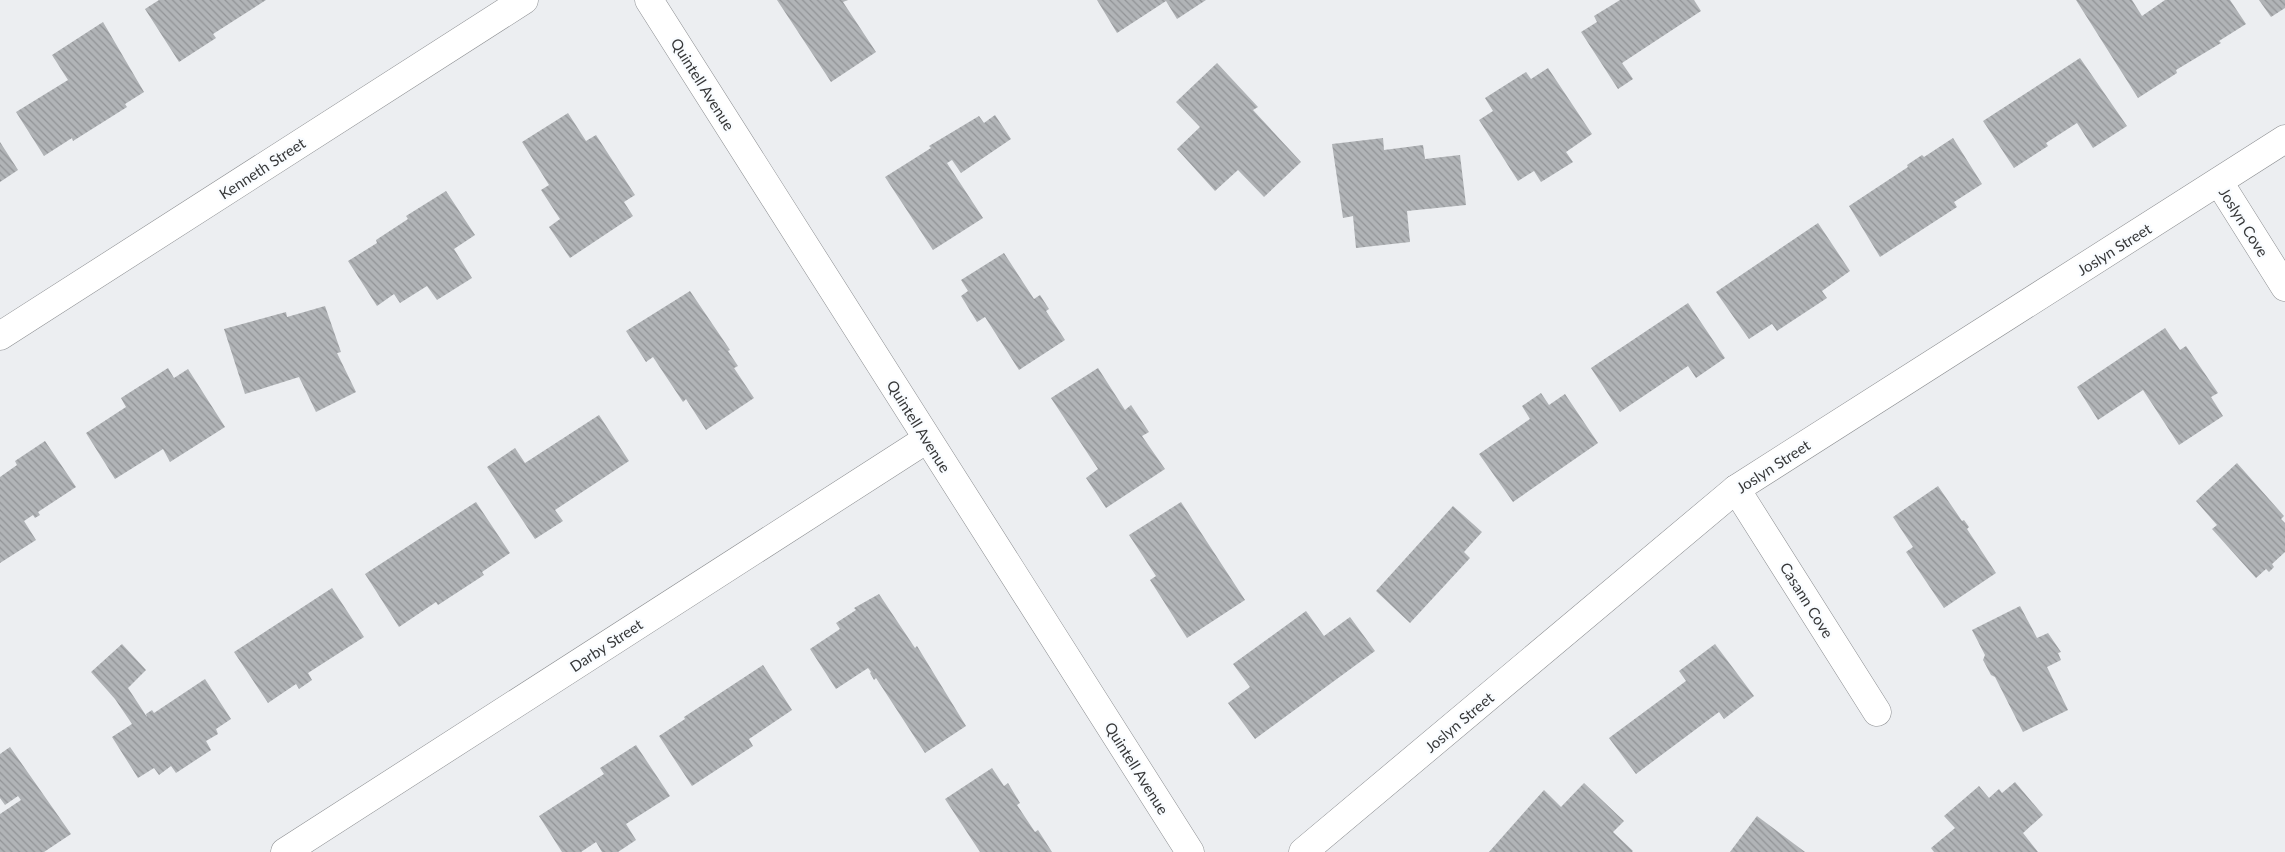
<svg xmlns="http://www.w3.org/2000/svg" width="2285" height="852" font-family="Lato,sans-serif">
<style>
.building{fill:url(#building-back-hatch)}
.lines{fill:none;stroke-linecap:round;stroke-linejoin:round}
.minor-casing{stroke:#8c8e91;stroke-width:29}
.minor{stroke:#fff;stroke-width:28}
.labels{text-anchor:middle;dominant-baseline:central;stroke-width:4.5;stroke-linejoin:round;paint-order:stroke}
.street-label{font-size:15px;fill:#373839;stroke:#f9fcff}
</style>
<defs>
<pattern id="building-back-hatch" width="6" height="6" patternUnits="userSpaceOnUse" patternTransform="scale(1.25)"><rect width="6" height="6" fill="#b1b4b7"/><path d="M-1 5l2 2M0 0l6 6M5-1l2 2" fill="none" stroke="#919396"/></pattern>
</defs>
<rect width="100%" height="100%" fill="#eceef1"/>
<!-- building -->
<g class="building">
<polygon points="159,0 266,0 213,34 216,38 179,62 145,9"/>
<polygon points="777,0 848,0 843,2 876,52 831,82"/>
<polygon points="1097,0 1206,0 1177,19 1166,1 1117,33"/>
<polygon points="1620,0 1694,0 1701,11 1622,63 1633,79 1618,89 1581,32 1597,22 1594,16"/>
<polygon points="2076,0 2132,0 2142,16 2165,0 2230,0 2246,24 2219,41 2221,43 2176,70 2177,73 2138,98"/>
<polygon points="2259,0 2285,0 2285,8 2271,17"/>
<polygon points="103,22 144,92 125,104 127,107 73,141 72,138 44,156 16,112 68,80 52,55"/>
<polygon points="2080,58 2127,126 2093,148 2077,123 2046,143 2048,146 2014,168 1983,121"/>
<polygon points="1217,63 1258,107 1253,110 1301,162 1264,197 1238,170 1215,191 1177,149 1200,127 1176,102"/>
<polygon points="1548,68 1592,134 1566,152 1573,162 1541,182 1534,171 1518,181 1479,120 1493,111 1485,98 1526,72 1531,79"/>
<polygon points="568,113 586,141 596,135 635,195 624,202 633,216 570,258 549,227 560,219 541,190 549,185 522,142"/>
<polygon points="995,115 1011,139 961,173 952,160 947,163 983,218 933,250 885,177 931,148 929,146 979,116 984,123"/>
<polygon points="1383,138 1384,150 1423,145 1425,159 1460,155 1466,205 1407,211 1410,242 1356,248 1353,216 1343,218 1332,144"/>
<polygon points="1953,138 1982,184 1954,202 1957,207 1880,257 1849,206 1908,167 1907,165 1922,155 1924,157"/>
<polygon points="0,142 18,170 0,182"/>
<polygon points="446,191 475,235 454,249 472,278 437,300 427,286 400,303 394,294 377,306 348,261 377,243 376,240 408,219 406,216"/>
<polygon points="1818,223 1850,271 1822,291 1827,298 1777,331 1772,324 1749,339 1716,292"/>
<polygon points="1004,253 1034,299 1040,295 1049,309 1046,311 1065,340 1019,370 985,317 977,322 961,296 968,291 961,280"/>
<polygon points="690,291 730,350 728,351 738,366 734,368 754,398 706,430 686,399 683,402 653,357 646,362 626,331"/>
<polygon points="1688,303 1725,358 1696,378 1688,366 1620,412 1591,368"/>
<polygon points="325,306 341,352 337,353 356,392 316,412 299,377 245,394 224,329 286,312 287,317"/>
<polygon points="2165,328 2180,350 2186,346 2218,393 2211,397 2223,416 2179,445 2143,390 2098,420 2077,387"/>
<polygon points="168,368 174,378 188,369 225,427 170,462 163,449 115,479 86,433 126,407 121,398"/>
<polygon points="1098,368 1125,410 1131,405 1149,432 1142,436 1165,469 1106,508 1086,478 1098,469 1051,398"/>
<polygon points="1541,393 1549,405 1565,394 1598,443 1513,502 1479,454 1530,419 1522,406"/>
<polygon points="599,415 629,461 555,510 563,521 535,539 487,467 515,448 525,463"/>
<polygon points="45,441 76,487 38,512 40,515 35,518 33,515 24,521 36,540 0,563 0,477 17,465 15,461"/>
<polygon points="2237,463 2284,516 2281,519 2285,523 2285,552 2272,564 2274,567 2269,572 2266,569 2256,578 2212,529 2217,525 2196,501"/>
<polygon points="1938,486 1962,521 1964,520 1969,527 1967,529 1996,573 1944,608 1906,552 1913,547 1893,517"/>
<polygon points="476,502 510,553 482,572 484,575 438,605 436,602 399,627 365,574"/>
<polygon points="1181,502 1245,600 1187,638 1150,580 1156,576 1129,535"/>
<polygon points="1453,506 1482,532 1464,552 1470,558 1410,623 1376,591"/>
<polygon points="332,588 364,637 308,673 312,680 299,689 296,684 268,703 234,652"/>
<polygon points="879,594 915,648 917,646 966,726 925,753 876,678 874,680 870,673 871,672 868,668 836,689 810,649 840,629 836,623 856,610 854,608"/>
<polygon points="2020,606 2037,638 2048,633 2061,652 2058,653 2061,660 2047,667 2068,710 2023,732 1995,677 1991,675 1983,660 1985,655 1972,630"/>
<polygon points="1306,611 1324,636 1350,617 1375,651 1255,739 1228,703 1250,687 1233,664"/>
<polygon points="122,644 146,670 128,688 147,717 146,714 152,710 154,713 205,679 231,719 216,729 218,734 206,741 211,750 176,773 171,766 159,775 154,768 138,778 112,737 132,724 115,699 91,672"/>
<polygon points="1715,644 1754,696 1724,719 1719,712 1636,774 1609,738 1686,681 1679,671"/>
<polygon points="763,665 792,710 749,739 753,746 692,786 659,736 685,719 684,717"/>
<polygon points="636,745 670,796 626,824 636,840 618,852 602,852 596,842 581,852 562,852 539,816 604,774 600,768"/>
<polygon points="10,747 71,834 44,852 0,852 0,814 21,800 18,796 5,805 0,798 0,754"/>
<polygon points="992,768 1004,786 1008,783 1020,803 1017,805 1035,832 1038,830 1052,852 980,852 945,799"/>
<polygon points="2015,782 2043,815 2023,833 2038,852 1934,852 1931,848 1955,828 1944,816 1979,786 1989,798 1999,789 2002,793"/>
<polygon points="1584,783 1624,821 1613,832 1633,851 1632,852 1489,852 1544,790 1561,807"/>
<polygon points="1757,816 1805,852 1730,852"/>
</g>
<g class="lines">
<defs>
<g id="minor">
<polyline points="649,0 1190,852"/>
<polyline points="2219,182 2285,287"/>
<polyline points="0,336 524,0"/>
<polyline points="1736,489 1877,712"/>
<polyline points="285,852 927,439"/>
<polyline points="1303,852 1736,489 2285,139"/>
</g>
</defs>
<!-- minor casing -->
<use href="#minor" class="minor-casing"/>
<!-- minor -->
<use href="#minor" class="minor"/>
</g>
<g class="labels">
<!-- street labels -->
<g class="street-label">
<text transform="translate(703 84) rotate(58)">Quintell Avenue</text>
<text transform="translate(262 168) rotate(-33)">Kenneth Street</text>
<text transform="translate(2244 222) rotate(58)">Joslyn Cove</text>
<text transform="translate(2114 249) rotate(-32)">Joslyn Street</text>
<text transform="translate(919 426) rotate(58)">Quintell Avenue</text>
<text transform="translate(1773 466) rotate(-33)">Joslyn Street</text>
<text transform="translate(1807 600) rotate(58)">Casann Cove</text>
<text transform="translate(606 645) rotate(-33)">Darby Street</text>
<text transform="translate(1459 722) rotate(-40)">Joslyn Street</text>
<text transform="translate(1137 768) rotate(58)">Quintell Avenue</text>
</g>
</g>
</svg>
